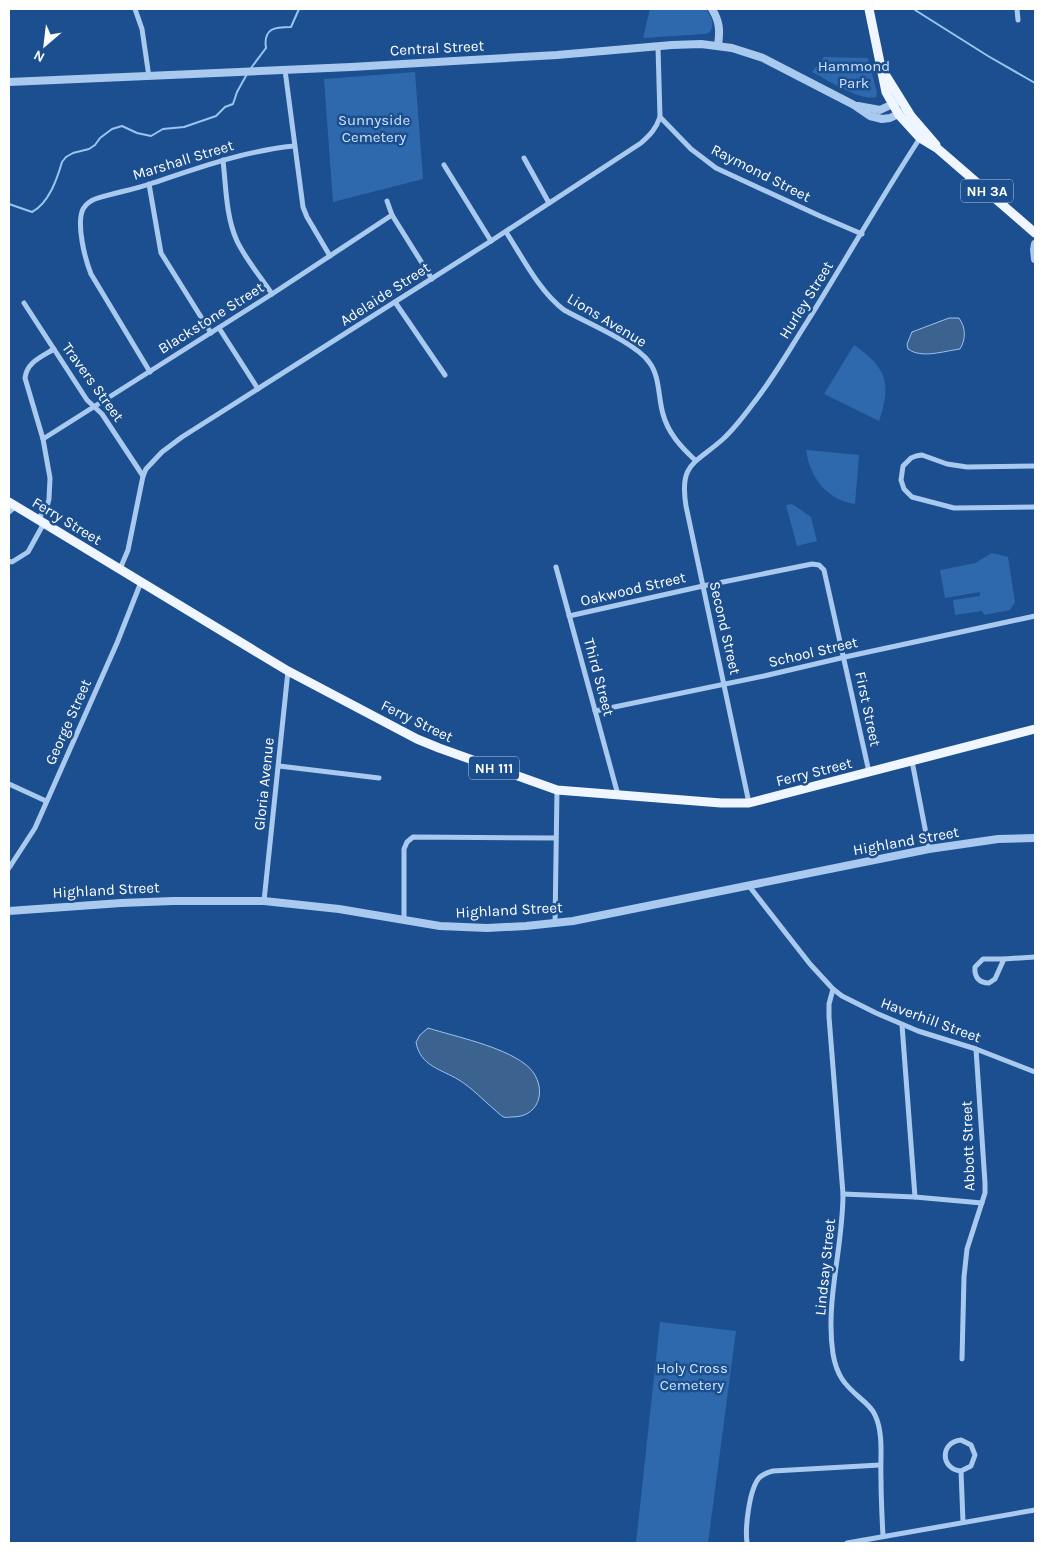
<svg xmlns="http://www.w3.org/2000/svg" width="1044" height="1552" font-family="Karla,sans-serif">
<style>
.green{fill:#2e69ad}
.water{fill:#3c6290;stroke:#9cc4f0}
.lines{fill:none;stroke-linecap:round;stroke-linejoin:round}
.stream{stroke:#9cc4f0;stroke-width:2}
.minor{stroke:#a9c9ee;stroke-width:5}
.tertiary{stroke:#a9c9ee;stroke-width:8}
.primary{stroke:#f0f6ff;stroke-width:9}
.labels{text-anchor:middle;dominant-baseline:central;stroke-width:5;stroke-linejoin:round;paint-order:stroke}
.shield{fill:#1b4f8f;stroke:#bbcadd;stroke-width:1}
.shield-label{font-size:14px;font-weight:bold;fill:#fff}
.street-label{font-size:15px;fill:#fff;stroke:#1b4f8f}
.park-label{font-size:15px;fill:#cfe3fa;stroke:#1b4f8f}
</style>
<rect width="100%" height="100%" fill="#1b4f8f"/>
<!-- green -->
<g class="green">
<path d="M650,9H706C711,17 715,22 710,32L705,34L643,38Z"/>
<path d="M824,57L868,58L877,93L876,97C859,101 828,80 812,72Z"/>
<polygon points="415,72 423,179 333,202 324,79"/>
<path d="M854,345C886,367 892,383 879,421L824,394Z"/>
<path d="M806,450L859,455L855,504C827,500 810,478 806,450Z"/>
<polygon points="792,504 811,517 817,541 797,546 786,505"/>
<polygon points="992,553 1008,557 1015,602 1010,610 984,615 982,611 955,615 953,600 980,596 980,592 945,598 940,570 975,563"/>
<polygon points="660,1322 736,1331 708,1543 636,1543"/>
</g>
<!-- water -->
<g class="water">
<path d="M949,318H959C966,328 966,339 960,349C944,351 922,359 908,349L907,344L912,332Z"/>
<path d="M428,1028C457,1037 501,1046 525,1064C548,1081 544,1118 511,1117C509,1117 506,1118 504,1117C501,1116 497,1112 495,1110C483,1100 472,1088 459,1080C441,1069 420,1066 416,1042L420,1035Z"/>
</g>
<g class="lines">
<!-- stream -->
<g class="stream">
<polyline points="915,10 988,56 1035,83"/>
<path d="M251,68L266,48C263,28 275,27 291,27L299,9"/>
<path d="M9,204L32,212C49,203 57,179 62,162L66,157L73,153L89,149L95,145L100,138L112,129L122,126L137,133L151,136L163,129L184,127L216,116L225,107L233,104L237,92L247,74"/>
</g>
<!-- minor -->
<g class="minor">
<polyline points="135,9 142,29 149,77"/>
<polyline points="1017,9 1018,20"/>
<polyline points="285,70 303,207 307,217 330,256"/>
<polyline points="660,117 691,149 716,168 820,216 862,234"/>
<polyline points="524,158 549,203"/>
<path d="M223,160C226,187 226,217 237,241C246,260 261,277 272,294"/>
<polyline points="444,165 491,241"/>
<polyline points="149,184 161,253 211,333"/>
<polyline points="387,201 392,215 432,279"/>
<path d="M506,232C523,258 539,291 564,310C585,322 636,343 649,362C660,376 658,397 663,414C668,433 681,447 695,460"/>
<polyline points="395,302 445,375"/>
<polyline points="24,303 87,400 102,414 143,476"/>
<polyline points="219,328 258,389"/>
<path d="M150,372L91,274C85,259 76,224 83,209C86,204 90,201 95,199C113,193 132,190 150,184C198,168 244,151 294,146"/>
<polyline points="43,439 272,294 392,215"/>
<polyline points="1035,466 967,467 947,464 922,455 916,456 911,458 903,466 901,480 904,489 912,497 954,508 1035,507"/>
<polyline points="9,512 16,506"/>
<path d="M38,519L47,507L49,499L50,478L43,439L25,378C27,362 41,357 54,349"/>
<polyline points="9,561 12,562 28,552 44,523"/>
<polyline points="556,567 618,795"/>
<path d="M120,569L128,550L143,476L146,469L162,452L182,437L491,241L641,143C650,135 656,129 660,117L658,47"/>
<polyline points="569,616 703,586 812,564 819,565 824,570 869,772"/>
<polyline points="595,711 764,676 845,657 1035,616"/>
<polyline points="912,761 929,849"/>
<polyline points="279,766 379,778"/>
<polyline points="9,784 46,801"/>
<path d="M749,803L686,506C679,463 695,464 723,439C734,429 743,417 752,405C773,379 789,350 807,322C845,261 881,198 920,138"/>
<polyline points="9,868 35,828 117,643 141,582"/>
<polyline points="749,886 810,964 833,989 842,996 876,1013 918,1031 976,1049 1035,1072"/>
<polyline points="264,901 288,671"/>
<polyline points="404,920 404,849 407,842 413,837 555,838"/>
<polyline points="555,924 557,790"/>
<path d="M983,959H1004L995,979L989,983C979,983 974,977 975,967Z"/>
<polyline points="1004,959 1035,957"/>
<path d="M833,989L829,1004V1017L843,1194C843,1248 825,1301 833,1354C837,1376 844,1384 860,1398C866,1403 872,1408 875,1415C884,1434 880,1459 881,1479C881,1498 882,1517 883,1536"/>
<polyline points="902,1025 915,1197"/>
<polyline points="843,1194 915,1197 982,1203"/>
<polyline points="962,1359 964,1277 967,1249 985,1193 985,1183 976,1049"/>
<path d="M961,1471C940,1469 940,1442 961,1440L971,1445L975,1455L971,1466L961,1471L963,1522"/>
<path d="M747,1543C745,1528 749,1490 759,1478C762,1475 769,1472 773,1471L880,1465"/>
<polyline points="847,1543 1035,1510"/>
</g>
<!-- tertiary -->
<g class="tertiary">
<path d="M712,9C720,22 720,31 718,45"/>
<polyline points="9,82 351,67 557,55 672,45 701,44 732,48 763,58 854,105 870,116 882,119 890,118 907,110"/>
<polyline points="858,106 880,110 897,102"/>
<polyline points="1035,244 1034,250 1035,259"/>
<polyline points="9,911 121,903 173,901 264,901 339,909 440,926 487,928 526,926 573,921 929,849 998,839 1035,838"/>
</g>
<!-- primary -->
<g class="primary">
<polyline points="869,9 886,92 899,115 920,138 938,149 1035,233"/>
<polyline points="883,71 911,116 936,145"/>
<polyline points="9,502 288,671 417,739 439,748 557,790 721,803 749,803 1035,729"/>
</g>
</g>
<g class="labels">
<!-- shield labels -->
<g class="shield">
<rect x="961" y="179.5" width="52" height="23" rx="4"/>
<rect x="469" y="756.5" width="50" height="23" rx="4"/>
</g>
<g class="shield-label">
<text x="987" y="191">NH 3A</text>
<text x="494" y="768">NH 111</text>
</g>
<!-- street labels -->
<g class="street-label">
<text transform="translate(437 48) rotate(-3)">Central Street</text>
<text transform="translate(183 160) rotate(-17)">Marshall Street</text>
<text transform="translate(761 173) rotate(27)">Raymond Street</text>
<text transform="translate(385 294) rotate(-33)">Adelaide Street</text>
<text transform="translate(806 300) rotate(-58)">Hurley Street</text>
<text transform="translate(211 318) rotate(-32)">Blackstone Street</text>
<text transform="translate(607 320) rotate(31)">Lions Avenue</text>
<text transform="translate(93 382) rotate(54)">Travers Street</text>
<text transform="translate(67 521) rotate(31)">Ferry Street</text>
<text transform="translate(633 589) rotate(-13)">Oakwood Street</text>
<text transform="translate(725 628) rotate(77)">Second Street</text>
<text transform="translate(813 652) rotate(-13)">School Street</text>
<text transform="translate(599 677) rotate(75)">Third Street</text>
<text transform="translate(868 709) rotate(78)">First Street</text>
<text transform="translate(417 721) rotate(26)">Ferry Street</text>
<text transform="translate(68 722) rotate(-66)">George Street</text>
<text transform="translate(814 772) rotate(-14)">Ferry Street</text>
<text transform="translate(264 784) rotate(-84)">Gloria Avenue</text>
<text transform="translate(906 841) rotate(-10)">Highland Street</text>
<text transform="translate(106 890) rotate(-3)">Highland Street</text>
<text transform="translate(509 910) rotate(-3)">Highland Street</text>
<text transform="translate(931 1020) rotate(20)">Haverhill Street</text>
<text transform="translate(968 1146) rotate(-92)">Abbott Street</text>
<text transform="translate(825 1267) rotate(-84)">Lindsay Street</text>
</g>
<!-- park labels -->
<g class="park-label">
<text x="854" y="66">Hammond<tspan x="854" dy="17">Park</tspan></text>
<text x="374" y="120">Sunnyside<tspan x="374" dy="17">Cemetery</tspan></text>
<text x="692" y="1368">Holy Cross<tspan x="692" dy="17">Cemetery</tspan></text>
</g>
</g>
<!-- border -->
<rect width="1044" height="1552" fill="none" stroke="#ffffff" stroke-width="20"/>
<!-- north arrow -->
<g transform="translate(45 45) rotate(208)" stroke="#1b4f8f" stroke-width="4" paint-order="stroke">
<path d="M0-4L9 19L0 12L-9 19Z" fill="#ffffff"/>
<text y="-8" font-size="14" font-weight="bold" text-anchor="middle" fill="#ffffff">N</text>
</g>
</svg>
